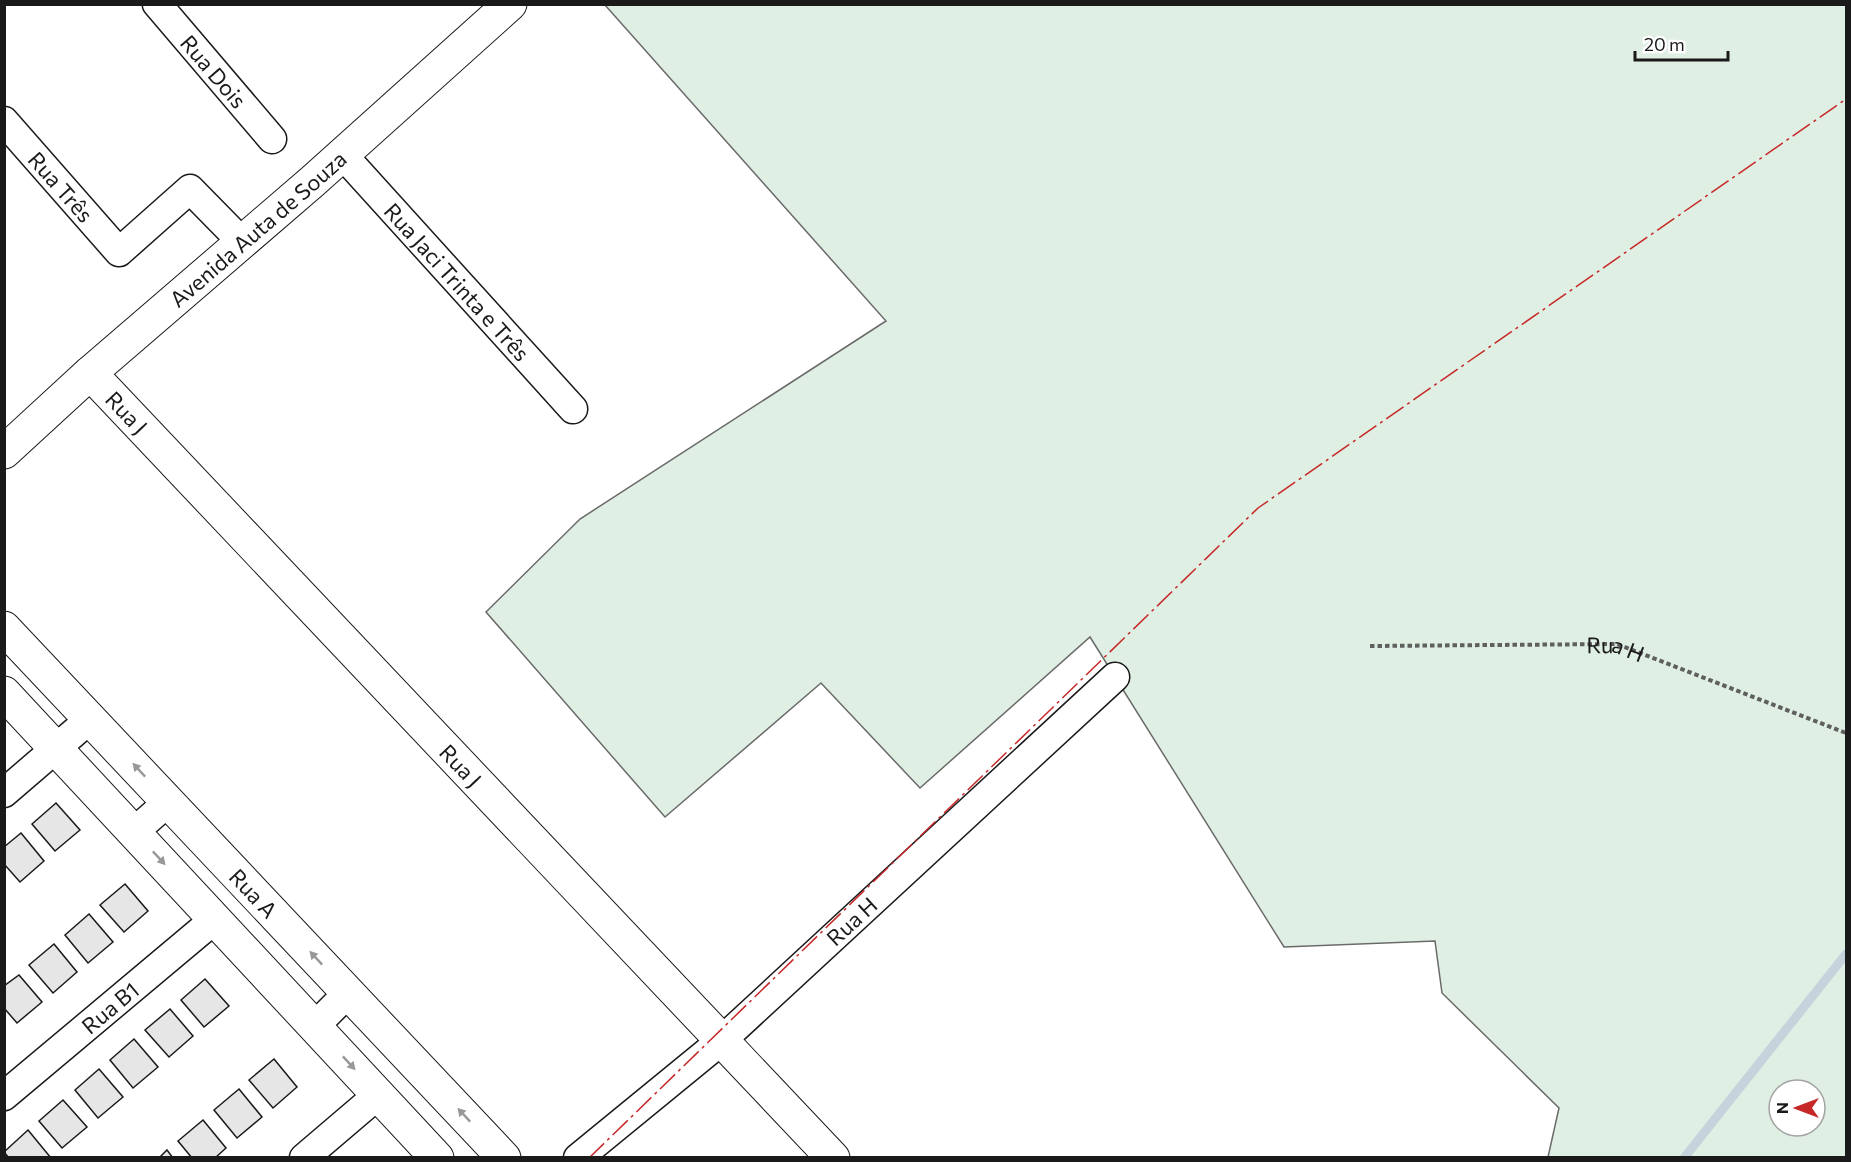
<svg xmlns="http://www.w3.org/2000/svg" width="1851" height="1162" font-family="Commissioner,sans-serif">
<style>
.green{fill:#e0efe3;stroke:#6a6a6a;stroke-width:1.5;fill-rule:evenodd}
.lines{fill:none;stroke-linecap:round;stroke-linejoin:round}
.stream{stroke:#c6d2dc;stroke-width:9}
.building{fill:#e6e6e6;stroke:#1a1a1a;stroke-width:1.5}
.street-casing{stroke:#1a1a1a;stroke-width:31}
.secondary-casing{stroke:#1a1a1a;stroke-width:35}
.path{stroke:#5f5f5f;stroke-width:4;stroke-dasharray:4.5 3;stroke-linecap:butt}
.street{stroke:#fff;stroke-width:28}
.secondary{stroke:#fff;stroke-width:33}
.power{stroke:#c62828;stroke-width:1.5;stroke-dasharray:21 4.5 3 4.5;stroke-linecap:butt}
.oneway{fill:#989898}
.labels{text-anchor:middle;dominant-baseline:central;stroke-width:4.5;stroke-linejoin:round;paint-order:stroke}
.street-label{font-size:22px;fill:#1a1a1a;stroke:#fff}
</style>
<rect width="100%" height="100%" fill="#fff"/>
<!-- green -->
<path class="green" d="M605,5H1846V1157H1548L1559,1108L1442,993L1435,941L1284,947L1090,637L920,788L821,683L665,817L486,612L580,519L886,321ZM1779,1090H1815V1126H1779Z"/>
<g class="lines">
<!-- stream -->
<polyline class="stream" points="1684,1158 1846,954"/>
</g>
<!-- building -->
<g class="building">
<polygon points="56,803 80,830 55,851 32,824"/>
<polygon points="21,833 44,861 20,882 4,864 4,847"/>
<polygon points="125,884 148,911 124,932 100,905"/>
<polygon points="89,914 113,942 88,963 65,935"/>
<polygon points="54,944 77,972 53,993 29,965"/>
<polygon points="19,975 42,1002 17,1023 4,1008 4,986"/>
<polygon points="205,979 229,1006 204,1027 181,1000"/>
<polygon points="170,1009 193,1036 169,1057 145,1030"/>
<polygon points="134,1039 158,1067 133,1088 110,1060"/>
<polygon points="274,1059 297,1087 273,1108 249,1080"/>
<polygon points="99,1069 123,1097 98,1118 75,1090"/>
<polygon points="239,1089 262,1117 237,1138 214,1110"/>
<polygon points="63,1100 87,1127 62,1148 39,1121"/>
<polygon points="203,1120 226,1148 215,1158 192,1158 178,1141"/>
<polygon points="28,1130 51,1158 9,1158 4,1152"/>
<polygon points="167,1150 173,1158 159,1158"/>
</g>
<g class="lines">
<defs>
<g id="street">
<path id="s2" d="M157,4L272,139"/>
<path id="s3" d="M4,121L119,252L190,189L242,242"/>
<path id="s4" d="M342,154L573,409"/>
<polyline points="4,793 90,719"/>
<polyline points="134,832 168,802"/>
<polyline points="315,1026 348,993"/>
<path id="s5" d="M4,1096L215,919"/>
<polyline points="304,1158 379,1094"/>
<path id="s6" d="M578,1158L721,1041L1115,677"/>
</g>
<g id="secondary">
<path id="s7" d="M90,373L833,1158"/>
<path id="s8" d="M4,452L90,373L313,181L510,4"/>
<path id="s9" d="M4,628L504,1158"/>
<polyline points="4,693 437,1158"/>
</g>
</defs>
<!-- street casing -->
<use href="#street" class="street-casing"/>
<!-- secondary casing -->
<use href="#secondary" class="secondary-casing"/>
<!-- path -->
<path class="path" id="s1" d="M1370,646L1617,644L1846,733"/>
<!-- street -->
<use href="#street" class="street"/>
<!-- secondary -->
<use href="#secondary" class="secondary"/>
<!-- power -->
<polyline class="power" points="589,1158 1258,508 1846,99"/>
</g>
<!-- one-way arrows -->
<defs><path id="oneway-solid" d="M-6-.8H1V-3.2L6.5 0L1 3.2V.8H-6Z" transform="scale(1.5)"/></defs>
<g class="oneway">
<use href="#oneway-solid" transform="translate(139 770) rotate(-133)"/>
<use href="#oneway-solid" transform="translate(159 858) rotate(47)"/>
<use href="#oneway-solid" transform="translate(316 958) rotate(-133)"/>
<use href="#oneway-solid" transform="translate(349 1063) rotate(47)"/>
<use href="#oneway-solid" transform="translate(464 1115) rotate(-133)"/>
</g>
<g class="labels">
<!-- street labels -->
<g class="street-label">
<text stroke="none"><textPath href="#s2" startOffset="88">Rua Dois</textPath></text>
<text stroke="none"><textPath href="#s3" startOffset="87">Rua Três</textPath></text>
<text stroke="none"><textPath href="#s8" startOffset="338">Avenida Auta de Souza</textPath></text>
<text stroke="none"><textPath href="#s4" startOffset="172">Rua Jaci Trinta e Três</textPath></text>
<text stroke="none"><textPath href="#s7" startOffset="54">Rua J</textPath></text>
<text stroke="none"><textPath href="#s1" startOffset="246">Rua H</textPath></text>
<text stroke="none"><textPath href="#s7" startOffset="540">Rua J</textPath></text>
<text stroke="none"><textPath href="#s9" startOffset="364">Rua A</textPath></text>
<text stroke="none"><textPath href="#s6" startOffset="362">Rua H</textPath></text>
<text stroke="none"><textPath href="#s5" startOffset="138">Rua B1</textPath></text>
</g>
</g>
<!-- border -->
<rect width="1851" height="1162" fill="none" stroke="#1a1a1a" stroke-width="12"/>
<!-- north arrow -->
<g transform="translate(1797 1108) rotate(270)"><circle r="28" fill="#ffffff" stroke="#a3a3a3" stroke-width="1.5"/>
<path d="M0-4.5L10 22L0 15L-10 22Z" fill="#c62828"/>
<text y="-9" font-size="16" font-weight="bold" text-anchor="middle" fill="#1a1a1a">N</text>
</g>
<!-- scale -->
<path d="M1635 51v9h93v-9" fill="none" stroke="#1a1a1a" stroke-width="3"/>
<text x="1644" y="51" font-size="18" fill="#1a1a1a" stroke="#ffffff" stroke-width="4.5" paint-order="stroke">20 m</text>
</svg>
